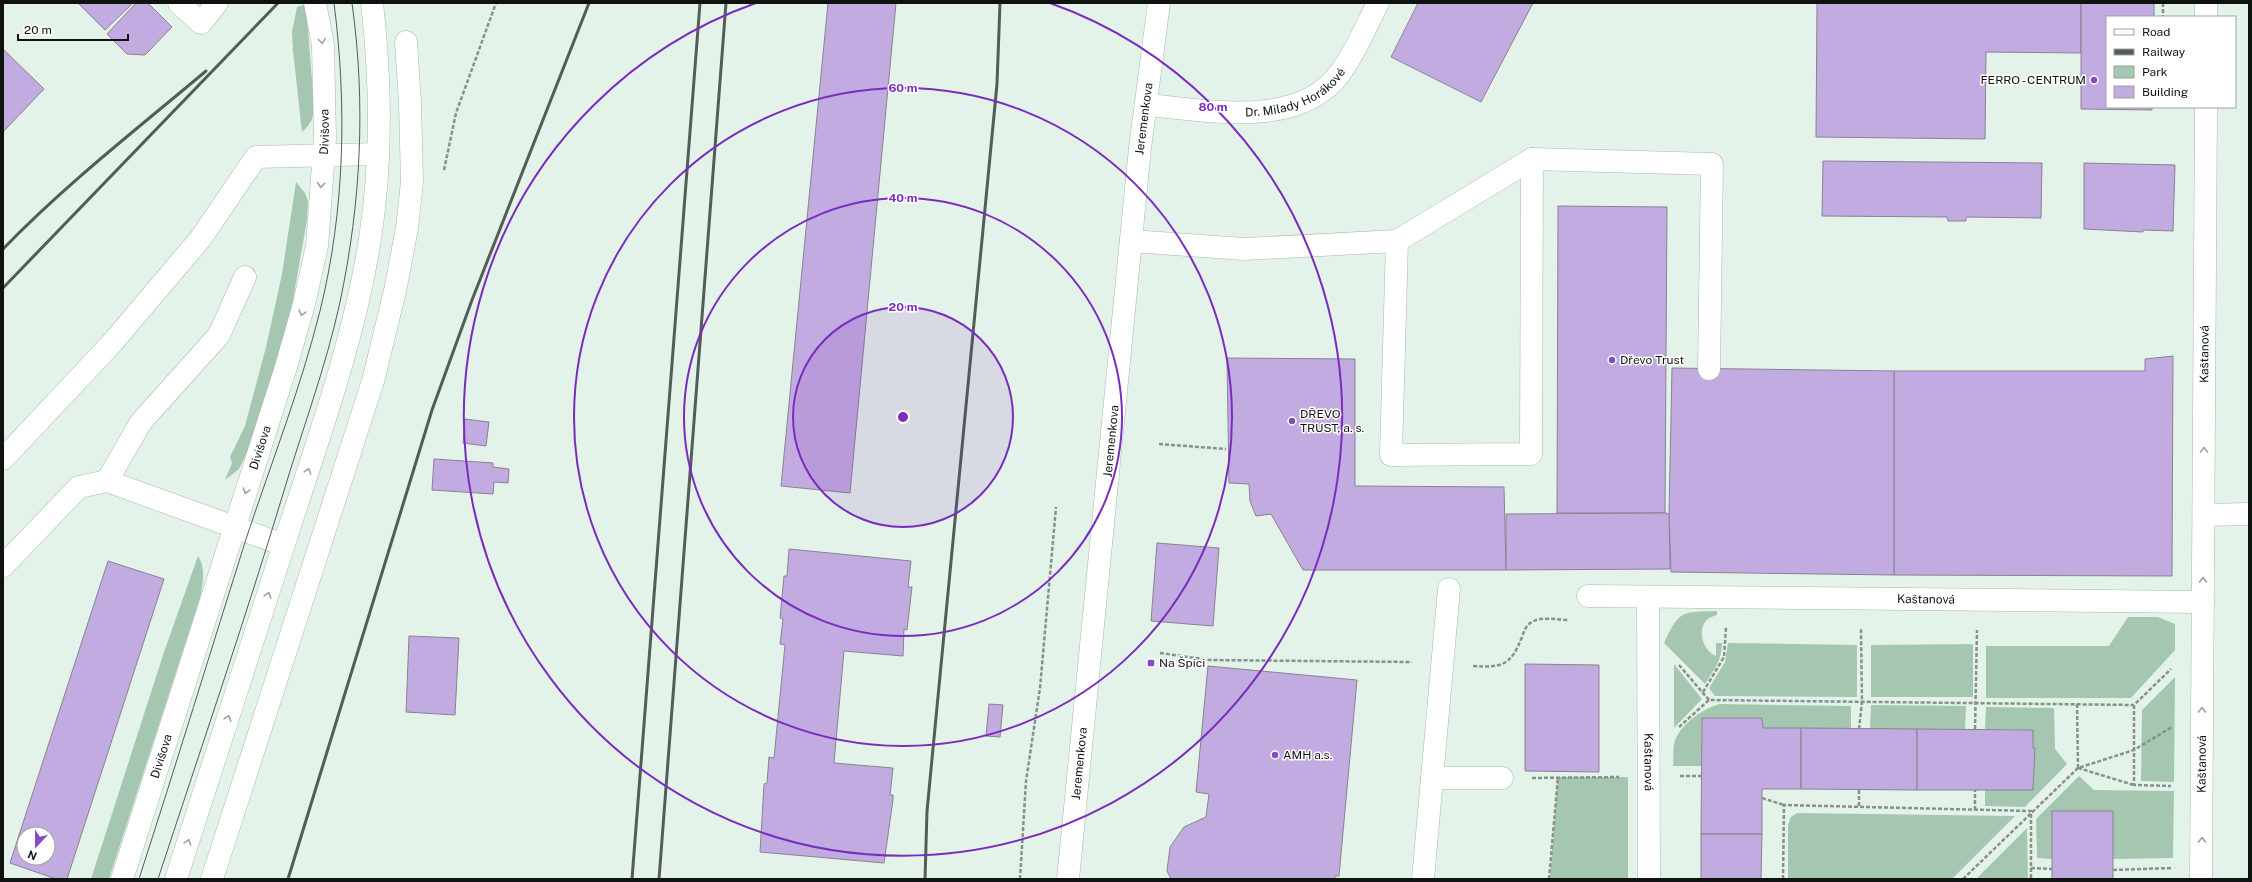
<svg xmlns="http://www.w3.org/2000/svg" width="2252" height="882" font-family="'Public Sans',sans-serif">
<style>
.green{fill:#a5c7b2}
.building{fill:#c2abe0;stroke:#888390;fill-rule:evenodd}
.lines{fill:none;stroke-linecap:round;stroke-linejoin:round}
.minor-casing{stroke:#a9b8ae;stroke-width:23}
.major-casing{stroke:#a9b8ae;stroke-width:23}
.path{stroke:#86918a;stroke-width:2.5;stroke-dasharray:4 2;stroke-linecap:butt}
.minor{stroke:#fff;stroke-width:22}
.major{stroke:#fff;stroke-width:22}
.tram{stroke:#535c56;stroke-width:1}
.rail{stroke:#535c56;stroke-width:3}
.oneway{stroke:#9fa19f}
.ring{fill:none;stroke:#7b2cbf;stroke-width:2}
.poi-dot{fill:#864ac1;stroke:#fff;stroke-width:1.5}
.labels{text-anchor:middle;dominant-baseline:central;stroke-width:3;stroke-linejoin:round;paint-order:stroke}
.poi-label{font-size:12px;fill:#0e1310;stroke:#fff;text-anchor:start}
.street-label{font-size:12px;fill:#0e1310;stroke:#fff}
.centre{fill:#7b2cbf;stroke:#fff;stroke-width:2}
.ring-label{font-size:12px;text-anchor:middle;font-weight:bold;fill:#7b2cbf;stroke:#fff;stroke-width:3;stroke-linejoin:round;paint-order:stroke}
</style>
<rect width="100%" height="100%" fill="#e4f3e9"/>
<!-- green -->
<g class="green">
<path d="M306,4L314,106C314,117 311,124 302,132L293,51L292,32L297,7Z"/>
<polygon points="296,182 305,193 308,201 307,220 290,317 251,444 239,469 225,480 232,463 230,457 245,426 266,347 282,274"/>
<path d="M198,556C206,568 203,584 200,598L109,879H91L164,652Z"/>
<path d="M1717,611V615C1714,616 1710,617 1708,619C1696,629 1703,651 1716,656V643H1722C1722,660 1714,670 1705,684L1664,643C1679,610 1682,612 1717,611Z"/>
<polygon points="2128,617 2158,617 2175,624 2175,650 2131,698 1986,698 1986,646 2109,646"/>
<polygon points="1728,643 1857,645 1857,697 1715,696 1709,688 1725,662"/>
<polygon points="1973,644 1973,697 1871,697 1871,645"/>
<polygon points="1674,664 1702,699 1674,728"/>
<polygon points="2175,677 2174,782 2141,781 2142,710"/>
<path d="M1720,704L1851,706V729L1763,728L1762,718H1702L1701,766H1673C1674,758 1672,746 1676,738C1684,722 1704,708 1720,704Z"/>
<polygon points="1871,705 1966,706 1965,729 1870,729"/>
<polygon points="1986,707 2054,708 2055,749 2067,764 2025,807 1985,806 1985,790 2033,790 2035,748 2033,748 2033,730 1985,729"/>
<polygon points="2079,776 2094,790 2174,791 2173,858 2113,859 2113,811 2053,811 2052,859 2037,858 2036,819"/>
<polygon points="1558,777 1628,777 1628,879 1550,879"/>
<polygon points="1797,813 2015,816 1952,879 1788,879 1788,825 1791,817"/>
<polygon points="2027,828 2028,879 1976,879"/>
</g>
<!-- building -->
<g class="building">
<polygon points="78,3 133,3 105,30"/>
<polygon points="136,3 148,3 172,27 145,55 127,54 107,34"/>
<polygon points="828,3 896,3 850,493 781,486"/>
<polygon points="1418,3 1533,3 1481,102 1391,57"/>
<polygon points="1817,3 2081,3 2081,53 1986,52 1985,139 1816,137"/>
<polygon points="2081,3 2154,3 2154,17 2107,17 2107,107 2152,107 2152,110 2081,109"/>
<polygon points="3,49 44,89 3,132"/>
<polygon points="1823,161 2042,163 2041,218 1966,217 1966,221 1948,221 1947,217 1822,216"/>
<polygon points="2084,163 2175,165 2173,231 2143,230 2143,232 2084,229"/>
<polygon points="1558,206 1667,207 1665,513 1557,513"/>
<polygon points="2173,356 2172,576 1894,575 1894,371 2145,371 2145,359"/>
<polygon points="1227,358 1355,359 1355,486 1504,487 1506,570 1303,570 1271,514 1256,516 1250,501 1249,484 1229,483"/>
<polygon points="1672,368 1894,371 1894,575 1671,572 1669,514"/>
<polygon points="465,419 489,422 486,446 463,443"/>
<polygon points="434,459 493,463 493,467 509,469 508,483 494,482 493,494 432,490"/>
<polygon points="1665,513 1669,514 1670,569 1506,570 1506,514"/>
<polygon points="1157,543 1219,548 1213,626 1151,621"/>
<polygon points="789,549 911,561 908,587 912,587 907,630 904,629 903,656 844,651 834,763 893,768 890,795 893,795 893,800 884,863 760,852 764,784 767,783 769,757 774,758 785,645 780,644 783,619 780,618 784,576 787,576"/>
<path d="M108,561L164,579L67,879H56L10,863ZM24,834H48V858H24Z"/>
<polygon points="409,636 459,638 455,715 406,712"/>
<polygon points="1525,664 1599,665 1599,772 1525,771"/>
<polygon points="1208,666 1357,680 1339,876 1335,876 1335,879 1171,879 1167,871 1170,847 1184,827 1206,817 1209,794 1196,792"/>
<polygon points="989,704 1003,705 1000,737 986,736"/>
<polygon points="1702,718 1762,718 1763,728 1801,728 1801,789 1762,789 1762,834 1701,834"/>
<polygon points="1801,728 1917,729 1917,790 1801,789"/>
<polygon points="1917,729 2033,730 2033,748 2035,748 2033,790 1917,790"/>
<rect x="2052" y="811" width="61" height="68"/>
<polygon points="1701,834 1762,834 1761,879 1701,879"/>
</g>
<g class="lines">
<defs>
<g id="minor">
<polyline points="179,3 201,23 217,3"/>
<polyline points="2206,17 2206,3"/>
<path id="s1" d="M1147,105C1206,110 1299,130 1340,73C1356,52 1366,26 1378,3"/>
<polyline points="1131,241 1244,249 1397,241 1391,455 1531,454 1532,159 1712,164 1709,369"/>
<polyline points="1397,241 1532,159"/>
<polyline points="3,459 112,343 201,238 256,157 377,154"/>
<polyline points="107,481 141,422 219,335 245,277"/>
<polyline points="2204,515 2249,514"/>
<polyline points="3,566 79,487 107,481 284,545"/>
<path id="s2" d="M1588,596L2203,602"/>
<path id="s3" d="M1648,597L1649,879"/>
<polyline points="1432,778 1502,778"/>
<polyline points="212,879 373,381 395,291 407,228 412,182 410,102 406,42"/>
<path id="s4" d="M1068,879L1140,148L1159,3"/>
<polyline points="1423,879 1449,589"/>
<path id="s5" d="M2201,879L2206,107"/>
</g>
<g id="major">
<path id="s6" d="M122,879L286,367L304,304L317,246L325,138L323,45L315,3"/>
<path d="M176,879C212,766 249,654 285,541C317,442 354,342 370,239C382,162 381,81 372,3"/>
</g>
</defs>
<!-- minor casing -->
<use href="#minor" class="minor-casing"/>
<!-- major casing -->
<use href="#major" class="major-casing"/>
<!-- path -->
<g class="path">
<polyline points="2163,3 2163,17"/>
<polyline points="444,170 456,113 496,3"/>
<polyline points="1159,444 1226,449"/>
<polyline points="1160,653 1210,660 1412,662"/>
<polyline points="1679,665 1709,700"/>
<path d="M1473,666C1503,668 1511,665 1522,637C1524,631 1526,625 1532,622C1541,616 1558,620 1569,620"/>
<polyline points="1703,692 1724,657 1726,627"/>
<polyline points="2077,704 2078,768"/>
<polyline points="2134,705 2134,785 2171,786"/>
<polyline points="1679,727 1709,700 2134,705 2171,669"/>
<polyline points="1859,729 1862,702 1861,629"/>
<polyline points="1975,729 1977,630"/>
<polyline points="2078,768 2134,785"/>
<polyline points="1680,776 1701,776"/>
<polyline points="1532,778 1619,777"/>
<polyline points="1859,790 1859,807"/>
<polyline points="1762,798 1784,805"/>
<polyline points="1975,810 1975,790"/>
<polyline points="2031,868 2052,869"/>
<polyline points="2113,870 2171,868"/>
<polyline points="1020,879 1026,781 1040,688 1056,507"/>
<polyline points="1549,879 1558,777"/>
<polyline points="1783,879 1784,805 2031,811 2031,879"/>
<polyline points="1963,879 2078,768 2134,750 2172,727"/>
</g>
<!-- minor -->
<use href="#minor" class="minor"/>
<!-- major -->
<use href="#major" class="major"/>
<!-- tram -->
<g class="tram">
<path d="M139,879C176,765 211,650 247,536C272,461 301,387 320,311C345,210 347,105 334,3"/>
<path d="M158,879C200,751 244,623 283,494C302,430 326,367 340,302C361,203 366,103 352,3"/>
</g>
<!-- rail -->
<g class="rail">
<path d="M3,249C66,184 137,129 206,71"/>
<polyline points="3,288 278,3"/>
<polyline points="288,879 432,410 472,300 589,3"/>
<polyline points="632,879 700,3"/>
<polyline points="659,879 726,3"/>
<polyline points="925,879 927,811 997,84 1000,3"/>
</g>
</g>
<!-- one-way arrows -->
<defs><path id="oneway-chevron" d="M-2-3.5L2.5 0L-2 3.5" fill="none" stroke-width="1.6" stroke-linecap="round" stroke-linejoin="round"/></defs>
<g class="oneway">
<use href="#oneway-chevron" transform="translate(322 41) rotate(82)"/>
<use href="#oneway-chevron" transform="translate(321 185) rotate(95)"/>
<use href="#oneway-chevron" transform="translate(302 313) rotate(106)"/>
<use href="#oneway-chevron" transform="translate(2204 450) rotate(-90)"/>
<use href="#oneway-chevron" transform="translate(308 471) rotate(-72)"/>
<use href="#oneway-chevron" transform="translate(246 491) rotate(108)"/>
<use href="#oneway-chevron" transform="translate(2203 580) rotate(-90)"/>
<use href="#oneway-chevron" transform="translate(268 595) rotate(-73)"/>
<use href="#oneway-chevron" transform="translate(2202 710) rotate(-90)"/>
<use href="#oneway-chevron" transform="translate(228 718) rotate(-72)"/>
<use href="#oneway-chevron" transform="translate(2202 840) rotate(-90)"/>
<use href="#oneway-chevron" transform="translate(188 842) rotate(-72)"/>
</g>
<!-- distance rings -->
<circle cx="903" cy="417" r="110" fill="#7b2cbf" fill-opacity=".12"/>
<g class="ring">
<circle cx="903" cy="417" r="110"/>
<circle cx="903" cy="417" r="219"/>
<circle cx="903" cy="417" r="329"/>
<path d="M1050 3A439 439 0 1 1 756 3"/>
</g>
<!-- markers -->
<g class="poi-dot">
<circle cx="2094" cy="80" r="4"/>
<circle cx="1612" cy="360" r="4"/>
<circle cx="1292" cy="421" r="4"/>
<rect x="1147" y="659" width="8" height="8" rx="2"/>
<circle cx="1275" cy="755" r="4"/>
</g>
<g class="labels">
<!-- poi labels -->
<g class="poi-label">
<text x="2086" y="80" text-anchor="end">FERRO - CENTRUM</text>
<text x="1620" y="360">Dřevo Trust</text>
<text x="1300" y="414">DŘEVO<tspan x="1300" dy="14">TRUST, a. s.</tspan></text>
<text x="1159" y="663">Na Špici</text>
<text x="1283" y="755">AMH a.s.</text>
</g>
<!-- street labels -->
<g class="street-label">
<text stroke="none"><textPath href="#s1" startOffset="154">Dr. Milady Horákové</textPath></text>
<text stroke="none"><textPath href="#s4" startOffset="764">Jeremenkova</textPath></text>
<text stroke="none"><textPath href="#s6" startOffset="777">Divišova</textPath></text>
<text stroke="none"><textPath href="#s5" startOffset="525">Kaštanová</textPath></text>
<text stroke="none"><textPath href="#s4" startOffset="440">Jeremenkova</textPath></text>
<text stroke="none"><textPath href="#s6" startOffset="453">Divišova</textPath></text>
<text stroke="none"><textPath href="#s2" startOffset="338">Kaštanová</textPath></text>
<text stroke="none"><textPath href="#s6" startOffset="129">Divišova</textPath></text>
<text stroke="none"><textPath href="#s3" startOffset="165">Kaštanová</textPath></text>
<text stroke="none"><textPath href="#s4" startOffset="116">Jeremenkova</textPath></text>
<text stroke="none"><textPath href="#s5" startOffset="115">Kaštanová</textPath></text>
</g>
</g>
<circle cx="903" cy="417" r="6" class="centre"/>
<g class="ring-label">
<text x="903" y="92">60 m</text>
<text x="1213" y="111">80 m</text>
<text x="903" y="202">40 m</text>
<text x="903" y="311">20 m</text>
</g>
<!-- border -->
<rect width="2252" height="882" fill="none" stroke="#0e1310" stroke-width="8"/>
<!-- legend -->
<rect x="2106" y="16" width="130" height="92" fill="#ffffff" stroke="#9fa19f"/>
<rect x="2114" y="29" width="20" height="6" fill="#ffffff" stroke="#9fa19f"/>
<text x="2142" y="36" font-size="12" fill="#0e1310">Road</text>
<rect x="2114" y="49" width="20" height="6" fill="#535c56" stroke="#9fa19f"/>
<text x="2142" y="56" font-size="12" fill="#0e1310">Railway</text>
<rect x="2114" y="66" width="20" height="12" fill="#a5c7b2" stroke="#9fa19f"/>
<text x="2142" y="76" font-size="12" fill="#0e1310">Park</text>
<rect x="2114" y="86" width="20" height="12" fill="#c2abe0" stroke="#9fa19f"/>
<text x="2142" y="96" font-size="12" fill="#0e1310">Building</text>
<!-- north arrow -->
<g transform="translate(36 846) rotate(202)"><circle r="19" fill="#ffffff" stroke="#9fa19f"/>
<path d="M0-3L7 15L0 10L-7 15Z" fill="#864ac1"/>
<text y="-6" font-size="11" font-weight="bold" text-anchor="middle" fill="#0e1310">N</text>
</g>
<!-- scale -->
<path d="M18 34v6h110v-6" fill="none" stroke="#0e1310" stroke-width="2"/>
<text x="24" y="34" font-size="12" fill="#0e1310" stroke="#ffffff" stroke-width="3" paint-order="stroke">20 m</text>
</svg>
